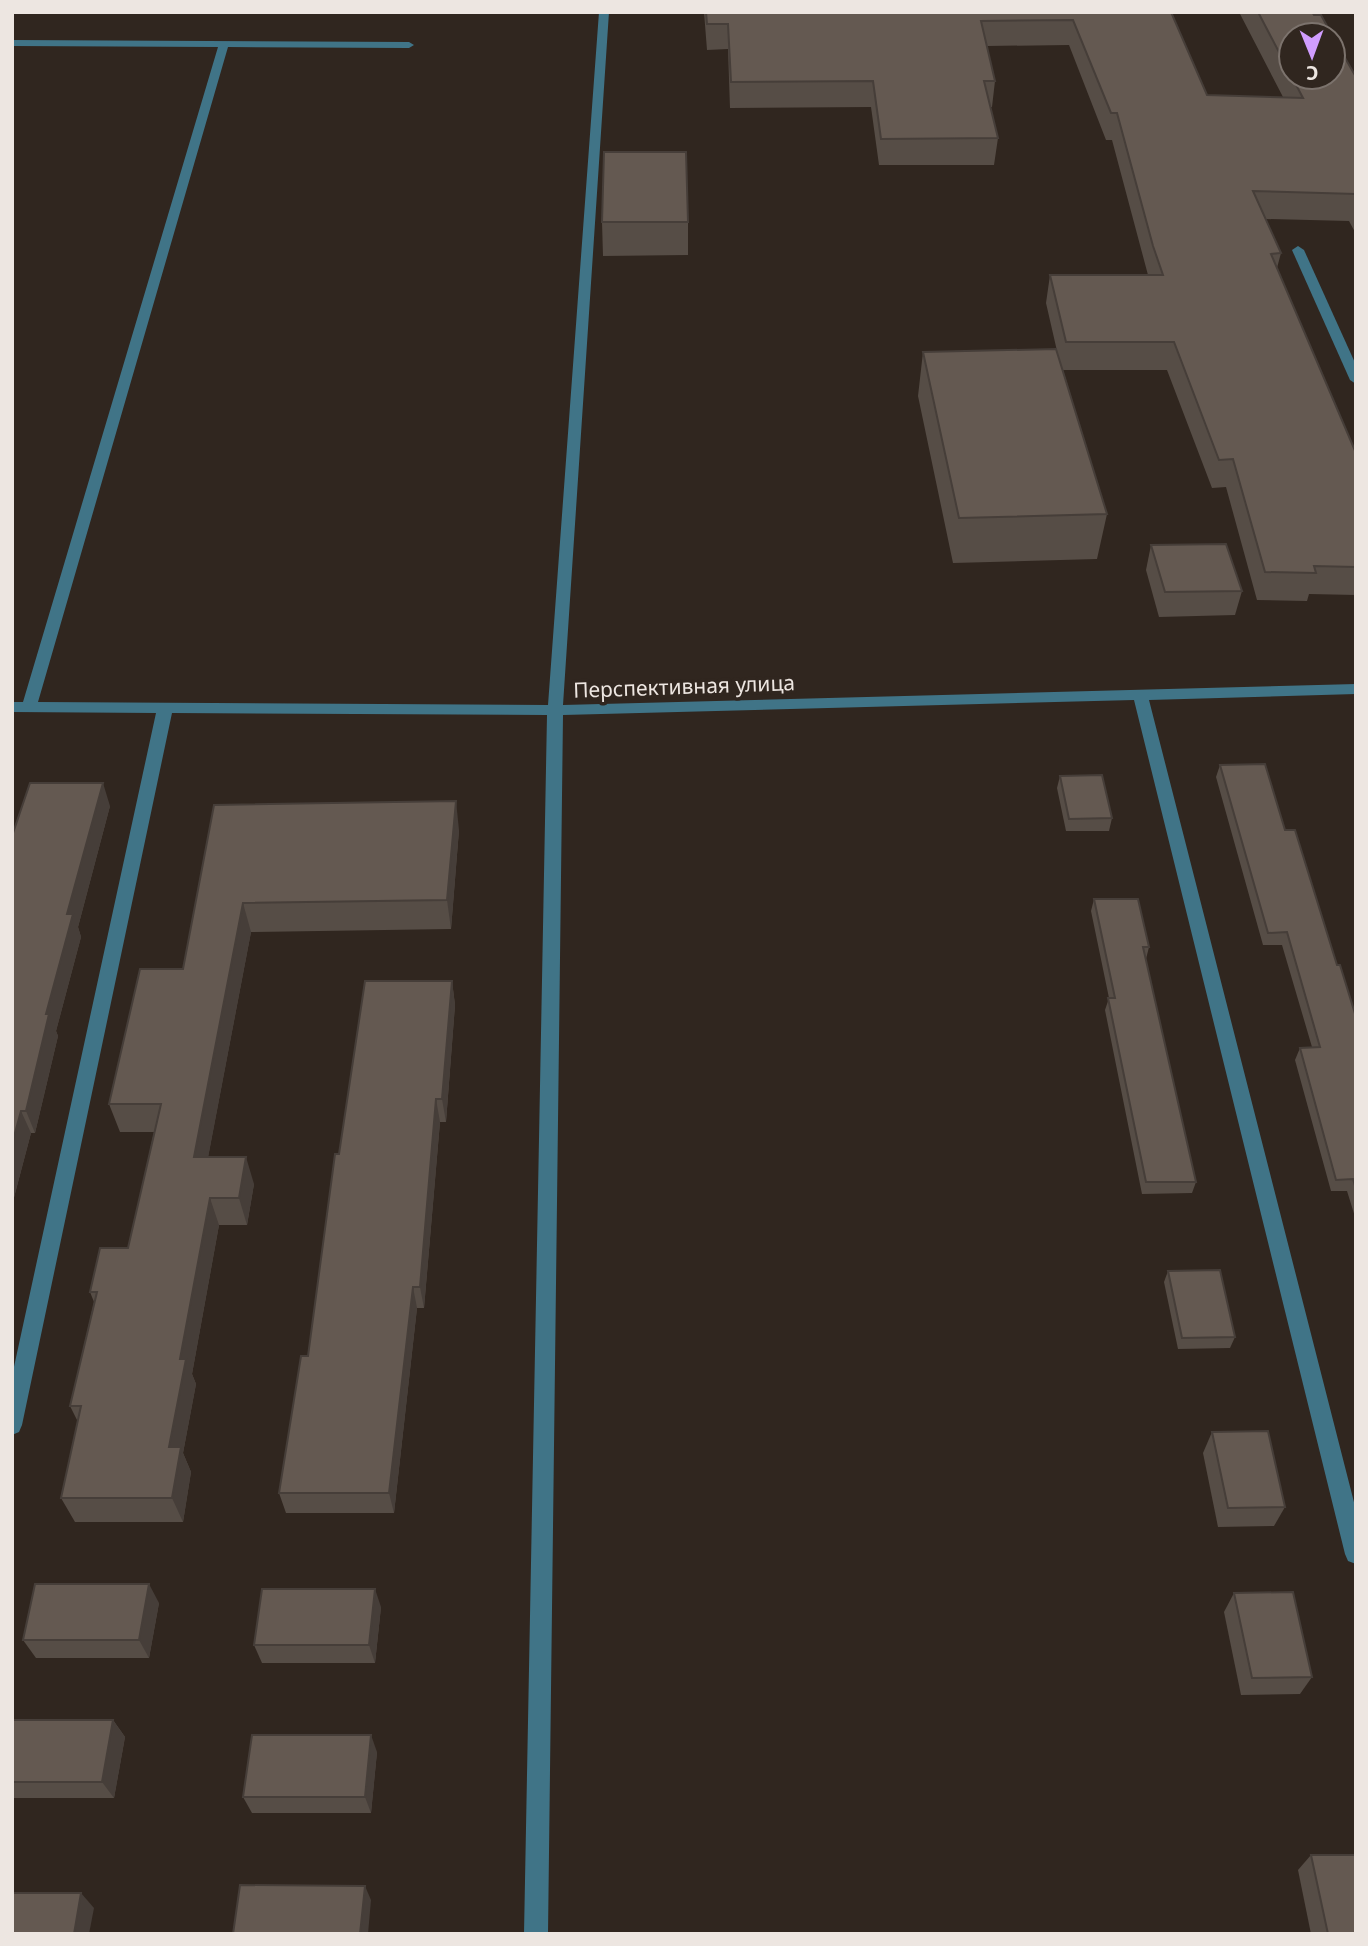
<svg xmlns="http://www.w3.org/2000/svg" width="1368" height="1946" font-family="'Noto Sans',sans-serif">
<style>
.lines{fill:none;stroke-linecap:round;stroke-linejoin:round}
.minor{fill:#407487;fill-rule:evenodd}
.wall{fill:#564d46}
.shaded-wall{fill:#463e39}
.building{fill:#645951;stroke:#463e39;stroke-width:2}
.labels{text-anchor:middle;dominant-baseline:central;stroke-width:7;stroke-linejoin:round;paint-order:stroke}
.street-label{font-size:21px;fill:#ede6e1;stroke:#30261f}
</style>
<rect width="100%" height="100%" fill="#30261f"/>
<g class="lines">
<!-- minor -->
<g class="minor">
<polygon points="599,12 609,12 563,705 1356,684 1356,694 1149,700 1356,1510 1356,1564 1348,1561 1345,1554 1134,700 563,715 548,1934 524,1934 547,715 172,713 22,1425 19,1432 12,1435 12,1376 156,713 12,712 12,702 23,702 218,47 12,46 12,40 409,42 414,45 409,48 228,47 38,702 548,705"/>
<polygon points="1298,246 1304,250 1356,365 1356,384 1350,380 1292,250"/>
</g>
</g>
<!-- wall -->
<g class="wall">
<polygon points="704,12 1171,12 1207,95 1283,97 1239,12 1312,12 1291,35 1291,77 1356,77 1356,234 1349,221 1265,219 1281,253 1277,268 1356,453 1356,595 1309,594 1307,601 1257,600 1226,487 1212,488 1167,370 1063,370 1107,514 1097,559 953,563 918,396 923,352 1057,351 1046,303 1050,275 1148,275 1112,140 1106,140 1069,45 987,46 995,81 992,107 990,107 998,138 994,165 879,165 871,107 730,108 728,49 707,50"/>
<polygon points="602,222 688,222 688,255 603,256"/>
<polygon points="1151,545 1242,591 1235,615 1159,617 1146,570"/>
<polygon points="1220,765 1285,830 1356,1017 1356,1220 1347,1191 1331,1191 1295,1060 1300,1048 1312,1047 1282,945 1263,945 1216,777"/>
<polygon points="1060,776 1112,818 1109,831 1066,831 1057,788"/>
<polygon points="214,805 459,830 451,929 251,932 208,1157 254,1184 247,1225 219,1225 192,1374 196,1384 183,1453 191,1472 183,1522 75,1522 61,1498 78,1422 70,1406 94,1302 90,1292 128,1248 154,1132 120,1132 109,1104 183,969"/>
<polygon points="110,806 78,927 81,937 56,1031 58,1036 35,1133 31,1133 12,1205 12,836"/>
<polygon points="1094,899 1149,947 1146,959 1196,1182 1192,1193 1142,1194 1105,1010 1109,998 1091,911"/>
<polygon points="452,981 455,1005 446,1122 440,1122 424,1308 417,1308 394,1513 286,1513 279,1493 308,1356 339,1154"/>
<polygon points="1168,1271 1235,1337 1230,1348 1178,1349 1164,1282"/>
<polygon points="1212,1432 1285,1507 1274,1526 1218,1527 1203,1453"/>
<polygon points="1234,1593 1312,1677 1300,1694 1241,1695 1224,1612"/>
<polygon points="159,1603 149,1658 36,1658 23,1640"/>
<polygon points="381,1607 375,1663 262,1663 254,1645"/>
<polygon points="12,1720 113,1720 125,1737 114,1798 12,1798"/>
<polygon points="377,1752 371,1813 252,1813 243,1797"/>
<polygon points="1311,1855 1356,1934 1311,1934 1298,1870"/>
</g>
<!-- shaded-wall -->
<g class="shaded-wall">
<polygon points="103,783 110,806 78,927 81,937 56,1031 58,1036 35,1133 26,1111 67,914"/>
<polygon points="456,801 459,830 451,929 447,900"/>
<polygon points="243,903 251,932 203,1184 194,1157"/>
<polygon points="452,981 455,1005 446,1122 442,1099"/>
<polygon points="436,1099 440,1122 424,1308 420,1287"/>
<polygon points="21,1111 31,1133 12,1205 12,1144"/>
<polygon points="246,1157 254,1184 247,1225 239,1198"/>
<polygon points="210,1198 219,1225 192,1374 196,1384 183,1453 191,1472 183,1522 172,1498 169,1447 180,1359"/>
<polygon points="413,1287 417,1308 394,1513 389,1493"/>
<polygon points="149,1584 159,1603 149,1658 139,1640"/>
<polygon points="375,1589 381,1607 375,1663 369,1645"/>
<polygon points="113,1720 125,1737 114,1798 102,1782"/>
<polygon points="371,1735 377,1752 371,1813 365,1797"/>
<polygon points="365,1886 371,1900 368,1934 360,1934"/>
<polygon points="81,1893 94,1908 89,1934 74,1934"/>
</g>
<!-- building -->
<g class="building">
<polygon points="706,12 1171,12 1207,95 1303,98 1292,77 1333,77 1333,37 1356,77 1356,194 1253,191 1281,253 1271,254 1356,453 1356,567 1314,566 1316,573 1265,572 1233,459 1219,460 1174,342 1066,342 1050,275 1163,275 1153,246 1117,113 1111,113 1073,20 981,21 995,81 984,81 998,138 881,139 873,81 731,82 728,24 707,24"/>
<polygon points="1258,12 1312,12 1314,15 1321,15 1332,35 1291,35 1291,75"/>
<polygon points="604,152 686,152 688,222 602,222"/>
<polygon points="1056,349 1107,514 959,518 923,352"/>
<polygon points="1226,544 1242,591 1165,592 1151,545"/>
<polygon points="1265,764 1285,830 1295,830 1337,965 1340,965 1356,1017 1356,1189 1353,1179 1336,1180 1300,1048 1320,1047 1287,932 1268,933 1220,765"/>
<polygon points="1102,775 1112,818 1069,819 1060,776"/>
<polygon points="30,783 103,783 67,914 73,914 46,1014 49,1014 26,1111 21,1111 12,1144 12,836"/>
<polygon points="456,801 447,900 243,903 194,1157 246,1157 239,1198 210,1198 180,1359 186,1359 169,1447 181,1447 172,1498 61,1498 81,1406 70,1406 97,1292 90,1292 100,1248 128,1248 161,1104 109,1104 140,969 183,969 214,805"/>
<polygon points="1094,899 1138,899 1149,947 1143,947 1196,1182 1146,1182 1108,998 1115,998"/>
<polygon points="365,981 452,981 442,1099 436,1099 420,1287 413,1287 389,1493 279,1493 301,1356 308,1356 335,1154 339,1154"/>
<polygon points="1220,1270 1235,1337 1182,1338 1168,1271"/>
<polygon points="1268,1431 1285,1507 1228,1508 1212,1432"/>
<polygon points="35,1584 149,1584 139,1640 23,1640"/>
<polygon points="262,1589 375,1589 369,1645 254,1645"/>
<polygon points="1293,1592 1312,1677 1252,1678 1234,1593"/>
<polygon points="12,1720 113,1720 102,1782 12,1782"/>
<polygon points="252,1735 371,1735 365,1797 243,1797"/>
<polygon points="1311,1855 1356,1855 1356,1934 1328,1934"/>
<polygon points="240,1885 365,1886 360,1934 233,1934"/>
<polygon points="12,1893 81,1893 74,1934 12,1934"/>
</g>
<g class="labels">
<!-- street labels -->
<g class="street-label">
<text transform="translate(684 686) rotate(-2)">Перспективная улица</text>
</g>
</g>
<!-- border -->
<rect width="1368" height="1946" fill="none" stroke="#ede6e1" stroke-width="28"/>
<!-- north arrow -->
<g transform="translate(1312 56) rotate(179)"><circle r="33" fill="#30261f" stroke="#7c736d" stroke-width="2"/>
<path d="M0-5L12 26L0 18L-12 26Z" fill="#d09dff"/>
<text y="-10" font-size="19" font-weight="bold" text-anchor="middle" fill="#ede6e1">С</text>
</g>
</svg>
